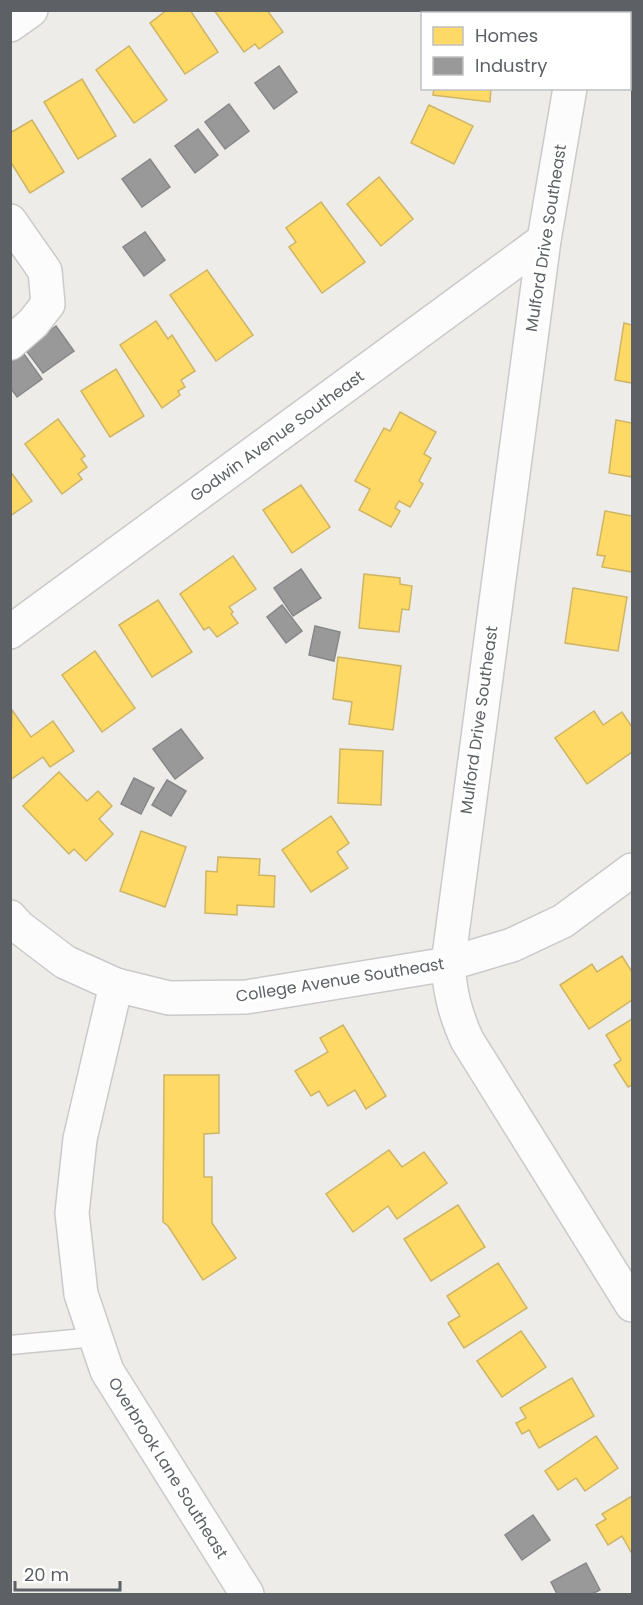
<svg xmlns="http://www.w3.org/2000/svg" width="643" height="1605" font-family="Poppins,sans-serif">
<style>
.homes{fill:#ffd966;stroke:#ceb566;stroke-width:1.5}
.industry{fill:#999;stroke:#87888a;stroke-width:1.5}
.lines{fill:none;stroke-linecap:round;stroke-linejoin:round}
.service-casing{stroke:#cacaca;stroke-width:21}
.minor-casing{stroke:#cacaca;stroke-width:36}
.tertiary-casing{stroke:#cacaca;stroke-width:36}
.service{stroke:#fcfcfc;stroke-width:18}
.minor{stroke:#fcfcfc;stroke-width:33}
.tertiary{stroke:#fcfcfc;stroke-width:33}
.labels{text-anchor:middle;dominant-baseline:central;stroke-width:6;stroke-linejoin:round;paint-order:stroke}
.street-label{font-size:16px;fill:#5d6166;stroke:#fff}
</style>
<rect width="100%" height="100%" fill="#edece8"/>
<!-- homes -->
<g class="homes">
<polygon points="167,10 190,10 218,52 185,74 150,23"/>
<polygon points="214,10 267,10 283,32 259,49 255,44 244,52"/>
<polygon points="129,46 167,100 134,123 96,70"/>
<polygon points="82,79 116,136 78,159 44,102"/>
<polygon points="434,88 491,88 490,102 433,95"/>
<polygon points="429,105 473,126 454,164 411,143"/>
<polygon points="32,120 64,172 30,193 10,161 10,133"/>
<polygon points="379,177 413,219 381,246 347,204"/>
<polygon points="321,202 365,262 322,293 289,247 296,242 286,228"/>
<polygon points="207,270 253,335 216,361 170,295"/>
<polygon points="156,321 168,339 172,335 195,371 181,380 185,387 178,391 180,395 162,408 120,345"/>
<polygon points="624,323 632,325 632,383 615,380"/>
<polygon points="116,369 144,416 110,437 81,391"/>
<polygon points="400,412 436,432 424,454 431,458 419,481 423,484 410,507 399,501 395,508 400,511 391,527 359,510 370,489 355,481 384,428 390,431"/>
<polygon points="58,419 85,456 81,459 87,467 78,474 82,479 62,494 25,444"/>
<polygon points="616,420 632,423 632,477 609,473"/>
<polygon points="10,471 32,501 10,516"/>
<polygon points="301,485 330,527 292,553 263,510"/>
<polygon points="605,511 632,516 632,572 602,567 605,556 597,555"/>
<polygon points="233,556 256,589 229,607 233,612 231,614 238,623 217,637 209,627 204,630 180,594"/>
<polygon points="364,574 400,578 400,584 412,586 409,610 402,609 399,632 359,628"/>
<polygon points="573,588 627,597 618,651 565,643"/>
<polygon points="158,600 192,652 152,677 119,625"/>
<polygon points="95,651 135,708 102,732 62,675"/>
<polygon points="338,657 401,666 393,730 349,724 352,702 333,699"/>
<polygon points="12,710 31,737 53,721 74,751 50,767 43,757 10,780"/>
<polygon points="594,711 603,725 622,712 632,727 632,752 587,784 555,738"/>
<polygon points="340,749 383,751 381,805 338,803"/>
<polygon points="59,772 87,801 98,791 112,806 99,819 113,834 86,861 74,849 69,854 23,806"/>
<polygon points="331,816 349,843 337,852 348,868 311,892 282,850"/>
<polygon points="141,831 186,847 165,907 120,891"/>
<polygon points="218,857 260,859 259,875 275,876 274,907 237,905 237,915 205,913 206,871 217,872"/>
<polygon points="622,956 632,972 632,1000 589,1029 560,985 592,964 597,972"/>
<polygon points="632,1019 632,1085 628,1087 614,1065 621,1060 606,1035"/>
<polygon points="343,1025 386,1096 366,1109 355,1090 328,1106 319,1091 311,1096 295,1071 328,1052 320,1038"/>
<polygon points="164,1075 219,1075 219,1133 204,1134 204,1177 212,1177 212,1223 236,1258 203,1280 168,1226 163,1222"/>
<polygon points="389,1150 402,1167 424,1152 447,1183 397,1219 388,1206 353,1232 326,1194"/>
<polygon points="458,1205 485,1247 431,1281 404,1239"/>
<polygon points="498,1263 527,1308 464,1348 448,1323 460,1316 447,1296"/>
<polygon points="521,1331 546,1367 502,1397 477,1361"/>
<polygon points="572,1378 594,1416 539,1448 529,1430 522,1434 516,1423 526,1418 520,1408"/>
<polygon points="596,1436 618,1468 585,1491 576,1478 558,1490 545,1471"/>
<polygon points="632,1496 632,1551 631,1552 622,1536 608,1545 596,1525 606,1519 602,1514"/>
</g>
<!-- industry -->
<g class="industry">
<polygon points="279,66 297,92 274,109 255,83"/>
<polygon points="229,104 249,131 225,149 205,122"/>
<polygon points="198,129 218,155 195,173 175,146"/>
<polygon points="150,159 170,187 142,207 122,179"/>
<polygon points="145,232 165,260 144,276 123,247"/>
<polygon points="56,326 74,351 43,373 25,349"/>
<polygon points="21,350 42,379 17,397 10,387 10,357"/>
<polygon points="301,569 321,598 293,616 274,588"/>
<polygon points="282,605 302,631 286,643 267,617"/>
<polygon points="315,626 340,632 334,661 309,655"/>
<polygon points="181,729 203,758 175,779 153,749"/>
<polygon points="134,778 154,788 141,814 121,804"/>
<polygon points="167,780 186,791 171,816 152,805"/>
<polygon points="533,1515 550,1540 522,1560 505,1535"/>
<polygon points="586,1563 600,1590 592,1594 557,1594 551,1582"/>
</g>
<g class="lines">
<defs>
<polyline id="service" points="10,1345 96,1337"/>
<g id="minor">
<polyline points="583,14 583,10"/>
<path d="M570,88L544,240L448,964C450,993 455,1013 467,1040L632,1305"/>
<polyline points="10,221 45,271 48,304 33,323 10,343"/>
<polyline points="10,632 544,240"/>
<polyline points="10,917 19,927 65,962 116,985 169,998 246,997 448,964 512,945 563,921 632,870"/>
<polyline points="116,985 80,1139 72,1213 81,1294 107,1371 247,1594"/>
</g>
<polyline id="tertiary" points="10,25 31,10"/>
</defs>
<!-- service casing -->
<use href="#service" class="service-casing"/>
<!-- minor casing -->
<use href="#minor" class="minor-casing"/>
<!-- tertiary casing -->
<use href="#tertiary" class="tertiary-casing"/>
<!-- service -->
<use href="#service" class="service"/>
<!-- minor -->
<use href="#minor" class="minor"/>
<!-- tertiary -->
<use href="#tertiary" class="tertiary"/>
</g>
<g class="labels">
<!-- street labels -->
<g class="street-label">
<text transform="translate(546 238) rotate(-81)">Mulford Drive Southeast</text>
<text transform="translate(277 436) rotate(-36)">Godwin Avenue Southeast</text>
<text transform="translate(479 720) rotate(-82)">Mulford Drive Southeast</text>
<text transform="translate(340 980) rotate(-9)">College Avenue Southeast</text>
<text transform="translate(168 1468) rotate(58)">Overbrook Lane Southeast</text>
</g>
</g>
<!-- border -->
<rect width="643" height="1605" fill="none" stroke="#5d6166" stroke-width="24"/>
<!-- legend -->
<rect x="421" y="12" width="210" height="78" fill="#ffffff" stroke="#bec0c2" stroke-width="1.5"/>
<rect x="433" y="27" width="30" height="18" fill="#ffd966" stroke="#bec0c2" stroke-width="1.5"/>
<text x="475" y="42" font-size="18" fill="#5d6166">Homes</text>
<rect x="433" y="57" width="30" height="18" fill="#999999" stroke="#bec0c2" stroke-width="1.5"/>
<text x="475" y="72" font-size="18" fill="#5d6166">Industry</text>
<!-- scale -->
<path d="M15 1581v9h105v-9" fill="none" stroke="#5d6166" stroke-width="3"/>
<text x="24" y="1581" font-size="18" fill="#5d6166" stroke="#ffffff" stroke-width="4.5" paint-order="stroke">20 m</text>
</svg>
